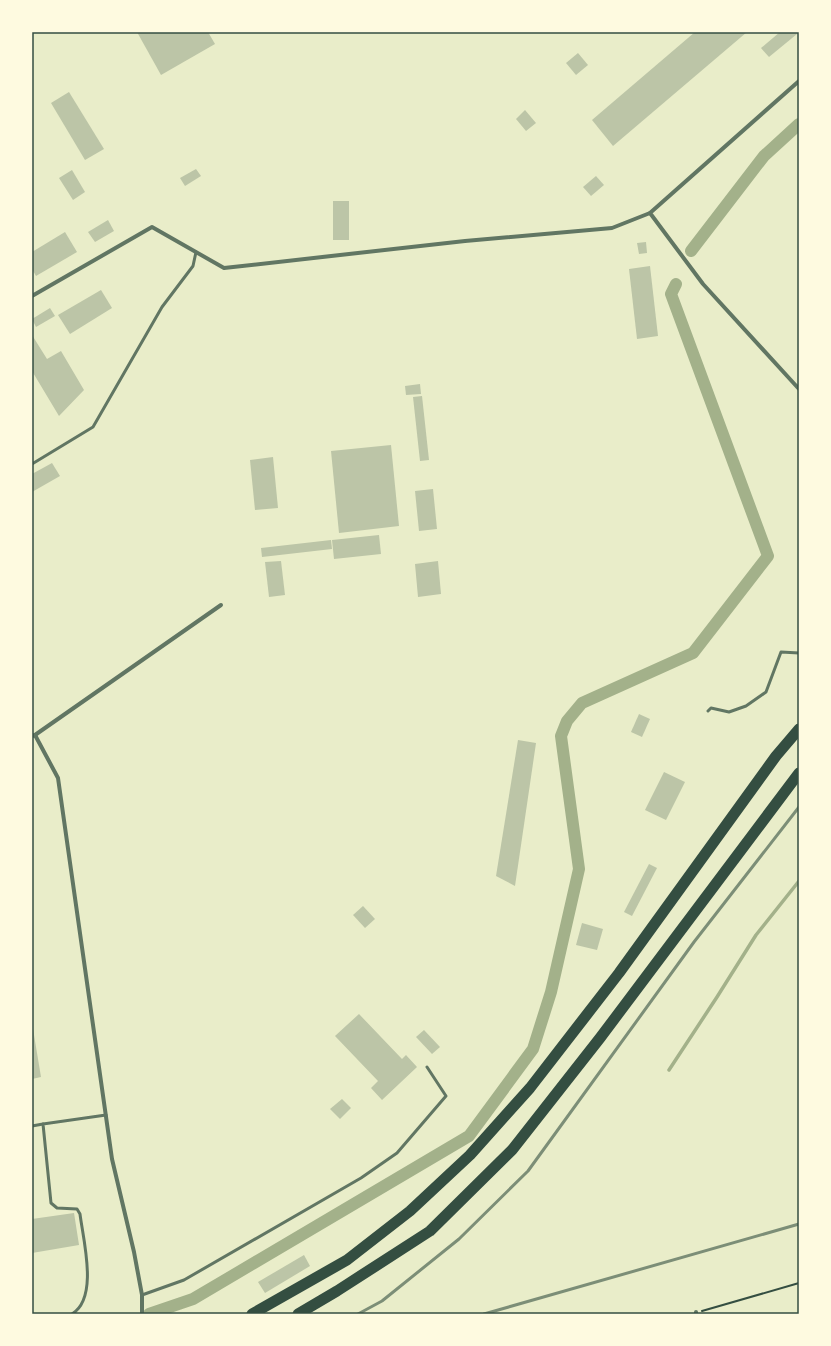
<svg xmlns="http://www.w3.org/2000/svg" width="831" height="1346" font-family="'IBM Plex Sans',sans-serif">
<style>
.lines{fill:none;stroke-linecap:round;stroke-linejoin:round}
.stream{stroke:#a3b18a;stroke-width:3.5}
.canal{stroke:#a3b18a;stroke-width:12}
.building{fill:#bcc5a7}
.path{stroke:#344e41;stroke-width:2}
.service{stroke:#617663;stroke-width:3}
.minor{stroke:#617663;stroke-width:4}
.trunk{stroke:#344e41;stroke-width:11}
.rail{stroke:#7c8e77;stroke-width:3}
.neatline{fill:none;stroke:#344e41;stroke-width:1.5}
</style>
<rect width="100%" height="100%" fill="#e9edc9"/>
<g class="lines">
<!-- stream -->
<polyline class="stream" points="669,1070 717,997 756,935 799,881"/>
<!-- canal -->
<g class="canal">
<polyline points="691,251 764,156 799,124"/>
<polyline points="149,1314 193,1299 469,1136 533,1049 551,992 579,869 561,736 567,721 582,703 693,653 768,556 671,294 676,284"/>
</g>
</g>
<!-- building -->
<g class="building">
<polygon points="137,32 208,32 215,44 161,75"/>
<polygon points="695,32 747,32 613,146 592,120"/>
<polygon points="780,32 795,32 797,34 769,57 761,48"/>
<polygon points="578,53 588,65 576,75 566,63"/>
<polygon points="69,92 104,149 85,160 51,103"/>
<polygon points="525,110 536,123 526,131 516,119"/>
<polygon points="196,169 201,176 185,186 180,178"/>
<polygon points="72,170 85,192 73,200 59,178"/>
<polygon points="596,176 604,185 591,196 583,187"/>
<rect x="333" y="201" width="16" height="39"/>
<polygon points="108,220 114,231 95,242 88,232"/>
<polygon points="65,232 77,252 36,276 32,269 32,252"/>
<polygon points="646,242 647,253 639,254 637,243"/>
<polygon points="650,266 658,336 637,339 629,269"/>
<polygon points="101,290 112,308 70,334 58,315"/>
<polygon points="50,308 55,316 36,327 32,319"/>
<polygon points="32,335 47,359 61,351 84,390 59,416 32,371"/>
<polygon points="420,384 421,394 406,395 405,386"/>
<polygon points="422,396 429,460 420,461 413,397"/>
<polygon points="391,445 399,526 339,533 331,451"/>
<polygon points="273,457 278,508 255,510 250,460"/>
<polygon points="52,463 60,476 32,492 32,474"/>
<polygon points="433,489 437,529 419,531 415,491"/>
<polygon points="379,535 381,554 334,559 332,540"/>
<polygon points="331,540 332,549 262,557 261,548"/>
<polygon points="281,561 285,595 269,597 265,562"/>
<polygon points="438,561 441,594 418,597 415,564"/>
<polygon points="639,714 650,719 642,737 631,732"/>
<polygon points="518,740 536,743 515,886 496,876"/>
<polygon points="664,772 685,782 666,820 645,810"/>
<polygon points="649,864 657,868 632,916 624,912"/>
<polygon points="363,906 375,919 365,928 353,915"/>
<polygon points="582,923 603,929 597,950 576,945"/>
<polygon points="359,1014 402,1059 406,1055 417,1067 382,1100 371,1088 378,1081 335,1036"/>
<polygon points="32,1023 41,1077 32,1079"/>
<polygon points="424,1030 440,1047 432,1054 416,1037"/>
<polygon points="342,1099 351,1108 340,1119 330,1109"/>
<polygon points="74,1213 79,1245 32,1253 32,1219"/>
<polygon points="304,1255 310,1266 265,1293 258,1282"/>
</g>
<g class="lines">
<!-- path -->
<polyline class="path" points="702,1311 799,1283"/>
<!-- service -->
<g class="service">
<polyline points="32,464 93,427 162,307 193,266 196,252"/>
<polyline points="708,711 711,708 729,712 746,706 766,692 781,652 799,653"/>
<polyline points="32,1126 43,1124"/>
<polyline points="142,1295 184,1280 361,1178 397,1153 446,1096 427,1067"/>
<path d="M72,1314C99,1298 83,1239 80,1214L77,1209L57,1208L51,1203L43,1124L106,1115"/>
</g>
<!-- minor -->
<g class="minor">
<polyline points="799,81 650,213 703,284 799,389"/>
<polyline points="32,296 152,227 224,268 465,241 612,228 650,213"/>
<polyline points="35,735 58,778 112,1159 134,1252 142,1295 142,1314"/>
<polyline points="32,736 35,735 221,605"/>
<polyline points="696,1312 696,1314"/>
</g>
<!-- trunk -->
<g class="trunk">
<polyline points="252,1314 347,1260 410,1211 470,1155 530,1088 619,973 776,756 799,729"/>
<polyline points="298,1314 337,1291 430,1231 512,1150 600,1038 799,773"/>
</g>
<!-- rail -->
<g class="rail">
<polyline points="358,1314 382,1301 459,1239 528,1171 694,942 799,807"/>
<polyline points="484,1314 799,1224"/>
</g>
</g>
<!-- border -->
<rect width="831" height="1346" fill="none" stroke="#fefae0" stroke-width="66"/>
<rect x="33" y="33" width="765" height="1280" class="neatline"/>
</svg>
